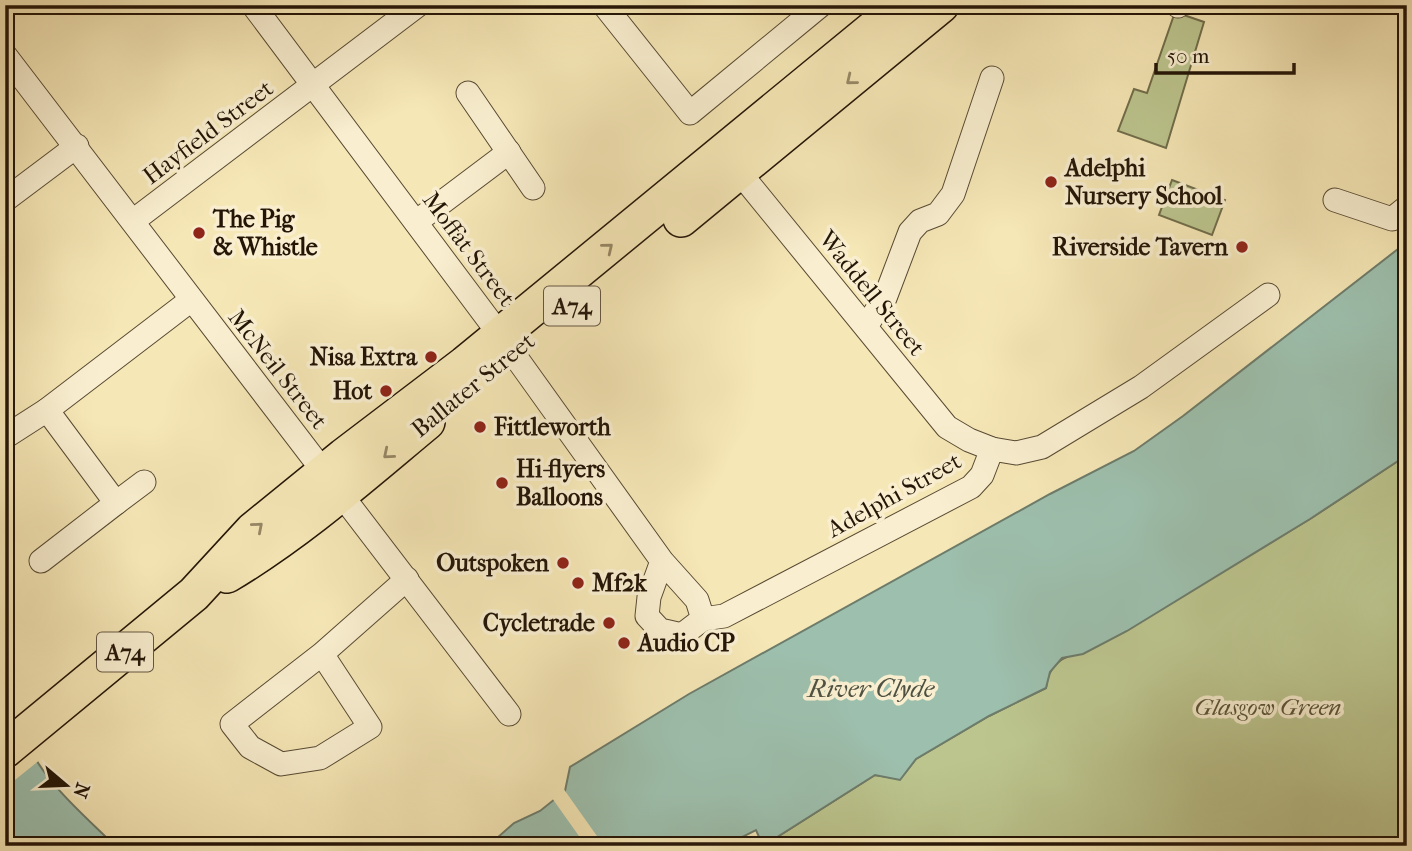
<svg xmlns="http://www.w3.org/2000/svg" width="1412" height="851" font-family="'IM FELL French Canon',serif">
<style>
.green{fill:#bcc58e;stroke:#706d4a;stroke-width:2}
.water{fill:#9dc0ae;stroke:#6d7c6b;stroke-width:2}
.pier{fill:#f6e7b6}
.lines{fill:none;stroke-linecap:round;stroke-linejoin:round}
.minor-casing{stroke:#584a33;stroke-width:25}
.primary-casing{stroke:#241507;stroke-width:38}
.minor{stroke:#f9efd0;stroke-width:23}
.primary{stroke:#f6e7b6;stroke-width:35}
.oneway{stroke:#988867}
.poi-dot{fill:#8f2418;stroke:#f9efd0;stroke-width:2.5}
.labels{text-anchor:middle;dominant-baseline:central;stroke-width:7;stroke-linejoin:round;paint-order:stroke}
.shield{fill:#f9efd0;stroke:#645643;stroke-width:2}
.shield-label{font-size:23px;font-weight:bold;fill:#241507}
.street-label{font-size:24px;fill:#241507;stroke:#f9efd0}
.poi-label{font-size:24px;font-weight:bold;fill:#241507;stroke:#f9efd0;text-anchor:start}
.park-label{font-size:24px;font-style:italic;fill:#595336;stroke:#f9efd0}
.water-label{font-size:26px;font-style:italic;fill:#4e5141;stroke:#f9efd0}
</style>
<rect width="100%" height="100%" fill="#f6e7b6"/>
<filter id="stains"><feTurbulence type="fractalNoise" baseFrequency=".00286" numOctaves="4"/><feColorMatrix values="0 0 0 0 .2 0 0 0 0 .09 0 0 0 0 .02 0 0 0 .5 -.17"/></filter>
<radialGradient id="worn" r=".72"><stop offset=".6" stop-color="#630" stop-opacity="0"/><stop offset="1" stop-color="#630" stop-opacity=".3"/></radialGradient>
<!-- green -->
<g class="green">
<polygon points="1175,12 1204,22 1166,148 1118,131 1134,89 1147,93"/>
<polygon points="1172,180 1225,200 1212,235 1159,215"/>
<path d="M1407,455V846H763L875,775L900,779L916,759L989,716L1046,688C1048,666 1061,655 1083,653L1310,519Z"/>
</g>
<!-- water -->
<g class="water">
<polygon points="1407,242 1407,455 1310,519 1127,631 1083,654 1062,658 1050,672 1046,688 989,716 916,759 900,780 875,775 763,846 756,830 730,843 730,846 488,846 514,823 540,811 565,791 570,767 689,694 1050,494 1134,451 1183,416"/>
<path d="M5,685C14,706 21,730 31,751C50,787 86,817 115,846H5Z"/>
</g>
<!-- pier -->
<g class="pier">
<polygon points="17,705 35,750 41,759 5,788 5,714"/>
<polygon points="563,788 604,846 586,846 552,798"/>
</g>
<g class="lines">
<defs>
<g id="minor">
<polyline points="253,5 500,335 662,561 697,600 703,619 682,635 660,630 647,616 649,597 662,561"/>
<polyline points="604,5 690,113 821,5"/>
<polyline points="1177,5 1178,6"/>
<polyline points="5,55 509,714"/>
<polyline points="468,93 533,188"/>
<polyline points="731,162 947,427 969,440 992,449"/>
<polyline points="5,200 77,146"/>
<polyline points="1335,200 1392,219 1407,207"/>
<polyline points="133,221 418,5"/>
<polyline points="416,222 509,152"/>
<polyline points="866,326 885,298 910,232 920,221 938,214 953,194 992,78"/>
<polyline points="5,437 47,410 191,300"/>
<polyline points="116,503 144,482"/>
<polyline points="41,561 116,503 47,410"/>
<polyline points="703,619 724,616 971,487 982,475 992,449 1016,453 1042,447 1141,387 1268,295"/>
<polyline points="322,654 232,724 250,747 281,764 320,758 370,727 322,654 407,579"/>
</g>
<g id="primary">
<polyline points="681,219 941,5"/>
<path d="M227,575C299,532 362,476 427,422"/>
<polyline points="5,750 194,594 253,530 344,456 465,364 902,5"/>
</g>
</defs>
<!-- minor casing -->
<use href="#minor" class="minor-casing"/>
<!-- primary casing -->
<use href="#primary" class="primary-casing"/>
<!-- minor -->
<use href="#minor" class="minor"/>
<!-- primary -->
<use href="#primary" class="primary"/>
</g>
<!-- one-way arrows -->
<defs><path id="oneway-chevron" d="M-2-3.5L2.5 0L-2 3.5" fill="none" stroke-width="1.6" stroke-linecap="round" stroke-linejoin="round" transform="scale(1.75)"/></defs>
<g class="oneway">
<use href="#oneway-chevron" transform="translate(851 80) rotate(141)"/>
<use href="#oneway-chevron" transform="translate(608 248) rotate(-39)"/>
<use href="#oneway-chevron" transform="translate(388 454) rotate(140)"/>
<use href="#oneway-chevron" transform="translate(258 527) rotate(-41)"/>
</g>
<!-- markers -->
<g class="poi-dot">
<circle cx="1051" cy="182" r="7"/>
<circle cx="199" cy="233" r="7"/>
<circle cx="1242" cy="247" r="7"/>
<circle cx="431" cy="357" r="7"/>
<circle cx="386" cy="391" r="7"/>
<circle cx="480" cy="427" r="7"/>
<circle cx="502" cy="483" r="7"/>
<circle cx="563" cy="563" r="7"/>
<circle cx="578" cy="583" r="7"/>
<circle cx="609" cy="623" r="7"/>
<circle cx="624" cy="643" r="7"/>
</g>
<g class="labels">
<!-- shield labels -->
<g class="shield">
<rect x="544" y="286.5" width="56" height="39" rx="5"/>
<rect x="97" y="632.5" width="56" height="39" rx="5"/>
</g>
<g class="shield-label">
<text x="572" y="306">A74</text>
<text x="125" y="652">A74</text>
</g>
<!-- street labels -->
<g class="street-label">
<text transform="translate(208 132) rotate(-37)">Hayfield Street</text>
<text transform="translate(469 249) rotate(53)">Moffat Street</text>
<text transform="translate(872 293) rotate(51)">Waddell Street</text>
<text transform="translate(278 369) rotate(52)">McNeil Street</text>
<text transform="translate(473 385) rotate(-39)">Ballater Street</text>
<text transform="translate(894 495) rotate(-29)">Adelphi Street</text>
</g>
<!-- poi labels -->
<g class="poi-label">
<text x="1065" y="168">Adelphi<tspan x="1065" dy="28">Nursery School</tspan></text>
<text x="213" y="219">The Pig<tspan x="213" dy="28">&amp; Whistle</tspan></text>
<text x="1228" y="247" text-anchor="end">Riverside Tavern</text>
<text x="417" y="357" text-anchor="end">Nisa Extra</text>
<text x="372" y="391" text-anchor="end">Hot</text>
<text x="494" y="427">Fittleworth</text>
<text x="516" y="469">Hi-flyers<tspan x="516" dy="28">Balloons</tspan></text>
<text x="549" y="563" text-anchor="end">Outspoken</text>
<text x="592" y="583">Mf2k</text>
<text x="595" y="623" text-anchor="end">Cycletrade</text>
<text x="638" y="643">Audio CP</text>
</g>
<!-- park labels -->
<g class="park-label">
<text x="1268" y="707">Glasgow Green</text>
</g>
<!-- water labels -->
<g class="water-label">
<text x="871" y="688">River Clyde</text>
</g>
</g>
<!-- margin -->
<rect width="1412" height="851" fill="none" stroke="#f6e7b6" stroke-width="28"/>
<rect x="7" y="7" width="1398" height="837" fill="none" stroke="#241507" stroke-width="3.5"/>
<rect x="14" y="14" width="1384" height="823" fill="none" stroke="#241507" stroke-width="2"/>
<!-- north arrow -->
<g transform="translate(66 785) rotate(109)" stroke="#f9efd0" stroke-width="5" paint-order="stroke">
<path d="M0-5L12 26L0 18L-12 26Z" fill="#241507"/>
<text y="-10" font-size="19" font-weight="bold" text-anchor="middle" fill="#241507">N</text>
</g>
<!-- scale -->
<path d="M1156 63v10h138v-10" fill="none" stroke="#241507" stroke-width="3.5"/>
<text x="1167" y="63" font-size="21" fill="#241507" stroke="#f9efd0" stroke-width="5" paint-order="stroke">50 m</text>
<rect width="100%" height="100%" filter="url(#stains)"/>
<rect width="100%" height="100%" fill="url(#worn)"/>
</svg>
